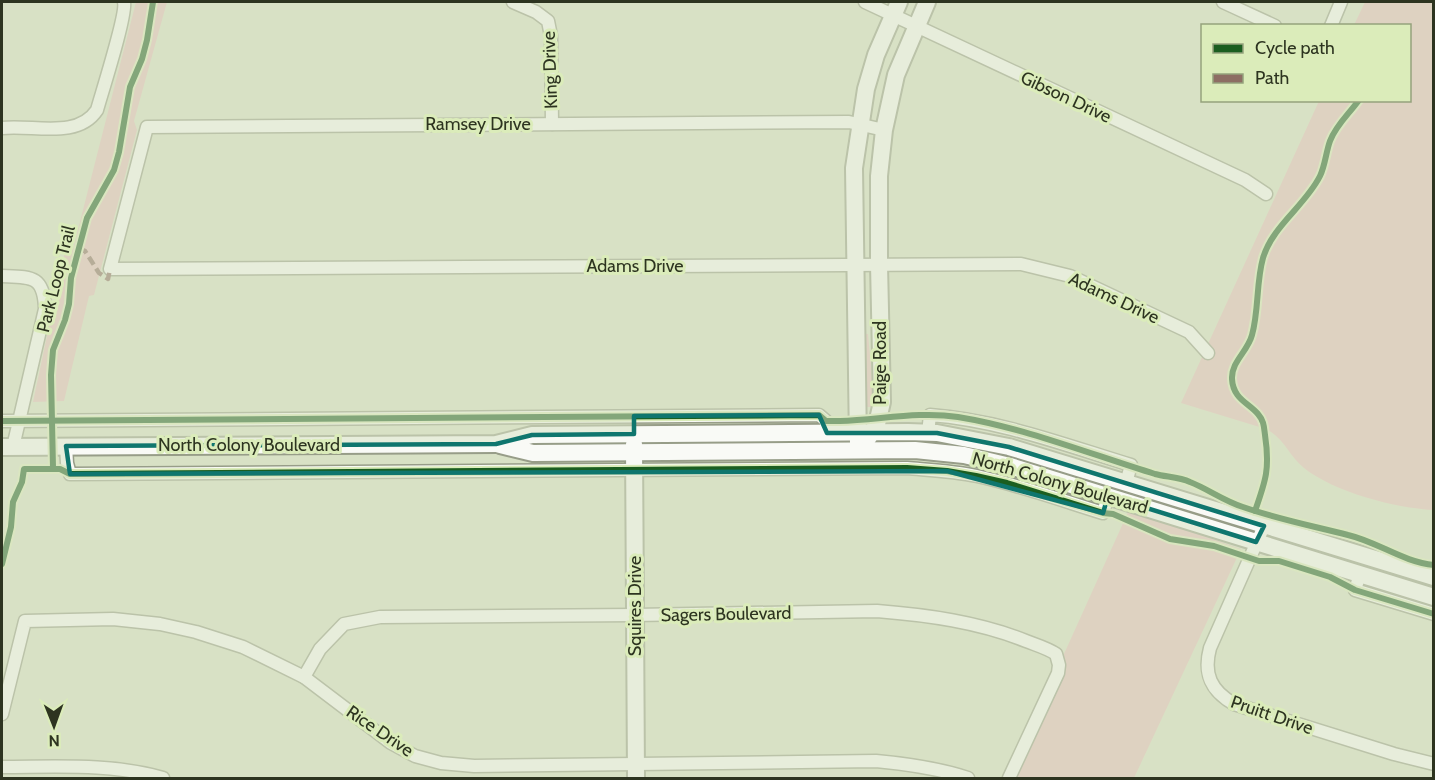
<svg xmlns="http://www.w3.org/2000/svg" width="1435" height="780" font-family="Cabin,sans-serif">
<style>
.green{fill:#e5bfbd}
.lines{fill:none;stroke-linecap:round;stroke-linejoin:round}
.street-casing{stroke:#979d88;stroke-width:15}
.secondary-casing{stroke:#979d88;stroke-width:20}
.street{stroke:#f9faf6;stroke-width:12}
.secondary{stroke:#f9faf6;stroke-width:16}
.quiet{stroke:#8d6e63;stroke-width:4.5;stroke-dasharray:9 4.5;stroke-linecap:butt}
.cycleway-casing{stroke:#dbecba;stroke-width:10}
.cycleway{stroke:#1b5e20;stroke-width:6}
.marked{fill:none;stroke:#0f766e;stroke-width:4.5;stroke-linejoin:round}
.labels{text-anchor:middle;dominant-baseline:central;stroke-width:6;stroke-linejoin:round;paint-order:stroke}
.street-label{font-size:18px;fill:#2d3420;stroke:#dbecba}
</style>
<rect width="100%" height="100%" fill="#d8e1c5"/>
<!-- green -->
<g class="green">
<polygon points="136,2 167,2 134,121 137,130 94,295 89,296 64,401 33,402 65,251 73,249"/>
<path d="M1365,2H1433V510C1395,508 1334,492 1304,468C1288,455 1285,439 1266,429L1181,403L1319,101L1410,100V26L1354,25Z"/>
<polygon points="866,334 868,334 875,407 867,407"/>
<polygon points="1129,510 1241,549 1134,778 1008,778"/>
</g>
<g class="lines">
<defs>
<g id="street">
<polyline points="513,2 536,12 548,21 551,36 552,124"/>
<polyline points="865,2 1245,180 1266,194"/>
<polyline points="1223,2 1275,26"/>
<polyline points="1331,26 1341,2"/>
<path d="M2,128C32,124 77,140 97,110C102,92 127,14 124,2"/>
<polyline points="884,130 849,122 147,127 110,269 1021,264 1070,276 1189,332 1208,353"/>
<path d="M2,276C31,277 44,275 45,309L13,447"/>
<polyline points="2,421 819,415 826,421 827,433"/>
<path d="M928,433L930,415C999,420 1065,445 1131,465L1126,483"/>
<path d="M66,446L67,463L70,474L907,468C930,470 954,471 977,476C1019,485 1061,500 1103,513L1108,496"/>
<path d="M1264,526L1210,648C1203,674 1211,691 1234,704L1394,754L1434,764"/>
<polyline points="1360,574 1355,590 1434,614"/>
<path d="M304,677L320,649L344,624L380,617L635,615L877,611C927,615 979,622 1026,641C1036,645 1047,648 1056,654L1059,665L1058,673L1009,778"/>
<path d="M2,714L25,621L113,619L160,624L196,632L243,647L304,677L391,743L415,756L441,763L474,766L876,761C908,764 938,768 968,778"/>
<path d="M2,767C55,767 111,763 163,778"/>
</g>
<g id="secondary">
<polyline points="867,440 877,424 882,402 879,264 879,176 884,130 896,75 927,2"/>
<polyline points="858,443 854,168 866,89 876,55 899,2"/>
<polyline points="634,444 636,778"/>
<polyline points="500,445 533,453 915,450 964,455 1010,466 1434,597"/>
<polyline points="2,447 496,444 532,435 908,432 937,433 1009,447 1434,577"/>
</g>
</defs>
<!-- street casing -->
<use href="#street" class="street-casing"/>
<!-- secondary casing -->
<use href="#secondary" class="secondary-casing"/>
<!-- street -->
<use href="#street" class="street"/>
<!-- secondary -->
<use href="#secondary" class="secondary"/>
<!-- quiet -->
<polyline class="quiet" points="79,249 85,251 99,273 108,279 110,269"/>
<defs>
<g id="cycleway">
<path d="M2,421L819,415L826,421H840C879,420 919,411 958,417C1025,428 1090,454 1155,474C1166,477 1179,477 1190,482C1208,489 1224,501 1243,507C1277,519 1313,526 1348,535C1378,542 1403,562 1434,565"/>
<polyline points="53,468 51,375 53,350 65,320 69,304 71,278 87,218 114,170 119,152 130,87 142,59 147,40 153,2"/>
<path d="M1255,511C1266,480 1270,468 1265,435C1264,427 1264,421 1258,414C1249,403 1233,399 1232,379C1231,362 1248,351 1252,335C1259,310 1256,283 1263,258C1273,225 1305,206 1320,176C1325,166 1326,152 1330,141C1336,125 1349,114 1359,100"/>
<polyline points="2,564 11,527 13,502 22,482 24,469 60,469 70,474 907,468 947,471 976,476 1007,483 1103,513 1113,514 1170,539 1214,546 1259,561 1279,561 1330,577 1355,590 1434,614"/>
</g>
</defs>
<!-- cycleway casing -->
<use href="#cycleway" class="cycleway-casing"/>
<!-- cycleway -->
<use href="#cycleway" class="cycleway"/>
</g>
<!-- marked area -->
<path d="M0 0H1435V780H0ZM819,415L827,433H937L1009,447L1264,526L1256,542L1108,496L1103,513L947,471L70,474L66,446L496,444L532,435L634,434V416Z" fill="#d8e1c5" fill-opacity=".55" fill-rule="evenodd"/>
<path class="marked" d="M819,415L827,433H937L1009,447L1264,526L1256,542L1108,496L1103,513L947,471L70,474L66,446L496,444L532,435L634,434V416Z"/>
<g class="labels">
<!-- street labels -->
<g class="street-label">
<text transform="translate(550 70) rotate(-92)">King Drive</text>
<text transform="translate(1066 97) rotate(25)">Gibson Drive</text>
<text x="478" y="124">Ramsey Drive</text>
<text x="635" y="266">Adams Drive</text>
<text transform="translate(56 279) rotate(-76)">Park Loop Trail</text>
<text transform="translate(1114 298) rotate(25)">Adams Drive</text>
<text transform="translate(880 363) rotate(-90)">Paige Road</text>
<text x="249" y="445">North Colony Boulevard</text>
<text transform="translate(1060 483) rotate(16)">North Colony Boulevard</text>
<text transform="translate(635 606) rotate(-90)">Squires Drive</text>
<text transform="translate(726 614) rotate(-1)">Sagers Boulevard</text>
<text transform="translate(1272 715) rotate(19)">Pruitt Drive</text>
<text transform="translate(380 731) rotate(34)">Rice Drive</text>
</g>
</g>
<!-- border -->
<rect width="1435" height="780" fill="none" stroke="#2d3420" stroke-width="6"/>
<!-- legend -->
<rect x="1201" y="24" width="210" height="78" fill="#dbecba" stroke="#95a27c" stroke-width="1.5"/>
<rect x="1213" y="44" width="30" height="9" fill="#1b5e20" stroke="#95a27c" stroke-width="1.5"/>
<text x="1255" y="54" font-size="18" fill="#2d3420">Cycle path</text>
<rect x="1213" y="74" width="30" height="9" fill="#8d6e63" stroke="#95a27c" stroke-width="1.5"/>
<text x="1255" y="84" font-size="18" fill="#2d3420">Path</text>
<!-- north arrow -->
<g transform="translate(54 726) rotate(179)" stroke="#dbecba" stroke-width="4.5" paint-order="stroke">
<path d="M0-4.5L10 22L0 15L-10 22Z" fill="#2d3420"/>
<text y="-9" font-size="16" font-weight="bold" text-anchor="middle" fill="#2d3420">N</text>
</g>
</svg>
